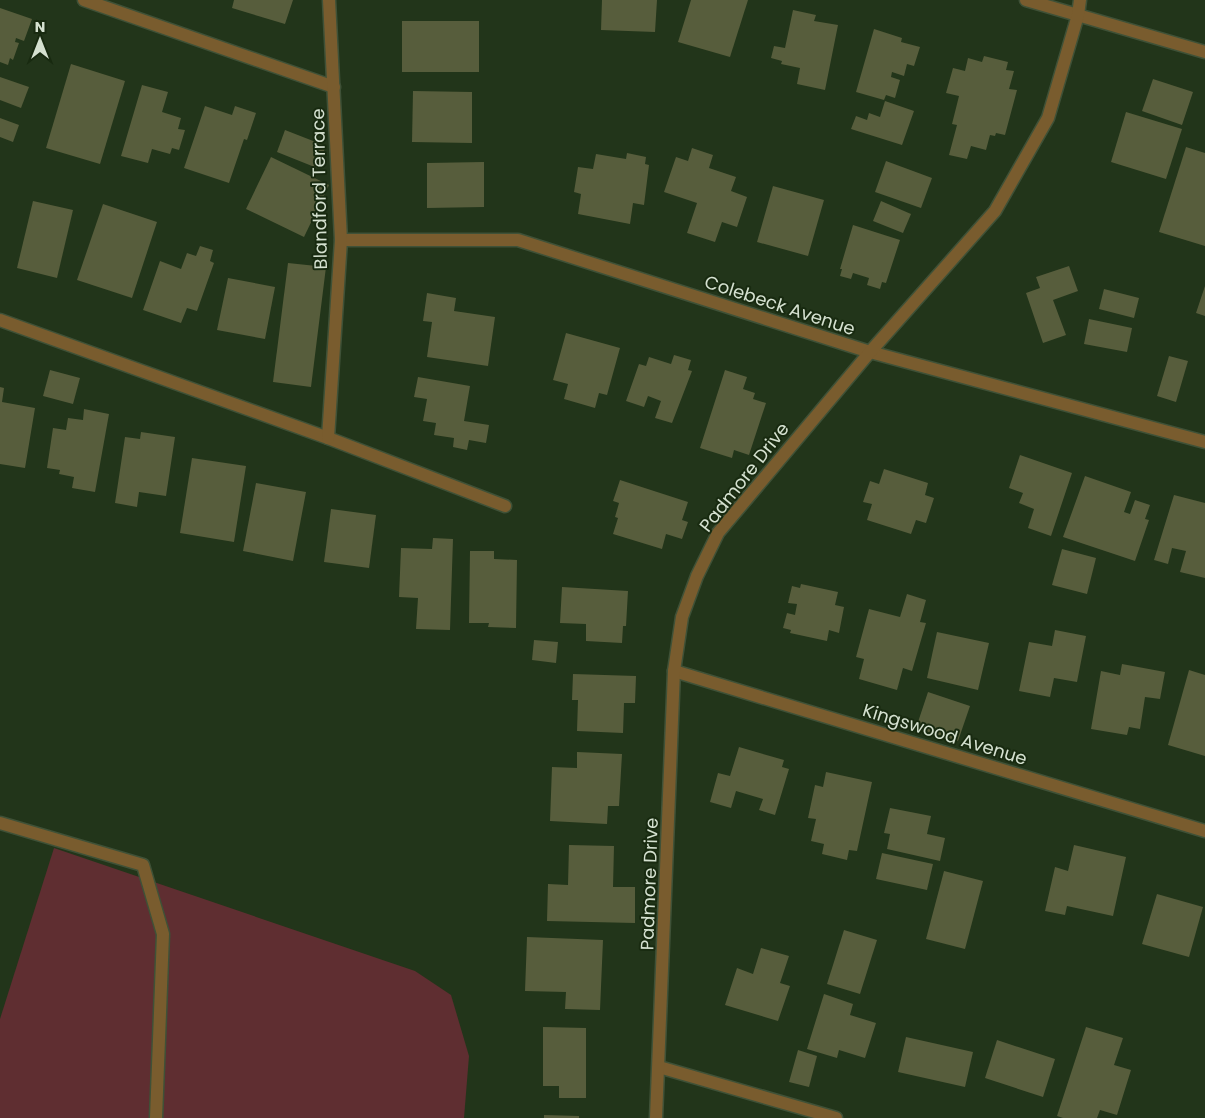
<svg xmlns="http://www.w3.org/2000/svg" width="1205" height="1118" font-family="Poppins,sans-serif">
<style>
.green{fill:#5f2e31}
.building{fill:#575d3c}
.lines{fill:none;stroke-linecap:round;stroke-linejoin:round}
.minor-casing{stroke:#3f5137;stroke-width:15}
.minor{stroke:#795c2e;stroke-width:12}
.labels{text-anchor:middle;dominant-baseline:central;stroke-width:4;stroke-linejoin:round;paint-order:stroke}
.street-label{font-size:18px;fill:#d5e1d0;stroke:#182a10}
</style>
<rect width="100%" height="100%" fill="#22351a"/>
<!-- green -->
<polygon class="green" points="54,848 415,971 451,995 469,1056 464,1118 0,1118 0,1019"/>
<!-- building -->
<g class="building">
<polygon points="234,0 293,0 285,24 232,8"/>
<polygon points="602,0 657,0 655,32 601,30"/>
<polygon points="691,0 748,0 730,57 678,42"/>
<polygon points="0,8 32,19 24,41 16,38 15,42 19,43 13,60 10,58 8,65 0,62"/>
<polygon points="793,10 816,15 814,21 838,25 825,90 797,84 800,68 781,64 782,61 771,58 774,46 785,48"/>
<rect x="402" y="21" width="77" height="51"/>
<polygon points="874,29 902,38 901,42 920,47 914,66 907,64 904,76 892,72 891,77 900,80 895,98 886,95 884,100 856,92"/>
<polygon points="984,56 1008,62 1006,70 1014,71 1009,89 1017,90 1005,135 996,133 995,136 990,135 986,150 971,146 967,159 949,155 957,125 952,124 959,96 946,93 953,68 965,71 968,58 982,62"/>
<polygon points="71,64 125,81 100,164 46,148"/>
<polygon points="0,77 29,87 21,108 0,100"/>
<polygon points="1153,79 1193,92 1182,125 1142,111"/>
<polygon points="142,85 168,92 162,112 181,118 178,129 185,130 179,150 172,148 170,154 152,149 148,163 121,156"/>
<polygon points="413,91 472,92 472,143 412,142"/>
<polygon points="885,101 914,111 902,145 851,129 856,116 867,120 869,113 880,117"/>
<polygon points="205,106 232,115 235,106 256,113 247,140 244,139 229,183 184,168"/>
<polygon points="1126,112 1182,129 1166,179 1111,162"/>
<polygon points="0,118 19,125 13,142 0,137"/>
<polygon points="285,130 326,146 317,168 277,152"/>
<polygon points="1186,147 1205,153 1205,246 1159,232"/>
<polygon points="692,148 713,155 709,168 736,177 731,191 747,197 737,227 722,222 715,242 687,233 697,203 664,192 676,157 688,161"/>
<polygon points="627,153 646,157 645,164 649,165 644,205 633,203 630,224 578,214 581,194 574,192 578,167 593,169 596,154 626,159"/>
<polygon points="271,157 329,185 304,237 246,209"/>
<polygon points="886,161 932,178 921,208 875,192"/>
<polygon points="484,162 484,207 427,208 427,163"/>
<polygon points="773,186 824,200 808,256 757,242"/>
<polygon points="33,201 73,210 57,278 17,268"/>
<polygon points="881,201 911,214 903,233 873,221"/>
<polygon points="103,204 157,222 132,298 77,280"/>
<polygon points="853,225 900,240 886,283 882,282 880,289 867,285 869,278 853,273 851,279 840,276 842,269 840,269"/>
<polygon points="200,246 213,250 210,261 214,263 197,311 187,308 181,323 143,310 160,261 181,269 187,253 196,256"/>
<polygon points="288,263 326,267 311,387 273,382"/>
<polygon points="1069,266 1078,291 1053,300 1066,335 1043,343 1026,293 1040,288 1036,277"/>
<polygon points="228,278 275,287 265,339 217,330"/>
<polygon points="1205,286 1205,316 1196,313"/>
<polygon points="1104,289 1139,298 1134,318 1099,309"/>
<polygon points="427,293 456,298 454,311 495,317 488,366 427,357 432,322 423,321"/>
<polygon points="1089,319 1132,328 1127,352 1084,344"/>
<polygon points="566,333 620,348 607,395 599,393 595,408 564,399 568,384 553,380"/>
<polygon points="674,355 691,360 688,370 692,371 672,423 655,418 661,401 648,396 644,407 626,401 639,364 646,366 649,357 671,364"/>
<polygon points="1169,356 1188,361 1176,402 1157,396"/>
<polygon points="50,370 80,378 73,404 43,396"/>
<polygon points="725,370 747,377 743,389 755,393 753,399 766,403 749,455 734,450 732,458 700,448"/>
<polygon points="418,377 470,386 464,421 489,425 486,443 469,440 467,450 453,447 454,438 434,435 436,423 423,421 427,399 414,397"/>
<polygon points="0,387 4,388 2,402 35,408 25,468 0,464"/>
<polygon points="84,409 109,414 95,492 72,488 74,477 59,474 60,470 47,468 53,428 66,430 68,418 83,420"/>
<polygon points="141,432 175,437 166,496 139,492 137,507 115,503 125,437 140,439"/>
<polygon points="1020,455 1072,473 1051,536 1028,528 1034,509 1019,503 1023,493 1009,488"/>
<polygon points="192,458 246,466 234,542 180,533"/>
<polygon points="884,469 928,483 925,495 934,498 926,523 916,520 911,534 867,520 872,504 863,502 870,481 879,484"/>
<polygon points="1085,476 1131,492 1124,512 1130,514 1135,500 1150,505 1145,519 1149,520 1135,561 1063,537"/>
<polygon points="620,480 688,502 682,520 688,522 682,539 666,534 662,549 613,534 618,518 615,517 619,503 613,501"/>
<polygon points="256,483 306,492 293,561 243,551"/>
<polygon points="1174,495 1205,503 1205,578 1180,572 1186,551 1172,548 1168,564 1154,560"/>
<polygon points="331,509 376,515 369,568 324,562"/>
<polygon points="433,538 453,539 450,630 416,629 418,598 399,597 401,548 432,549"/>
<polygon points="1062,549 1096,558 1087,594 1052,585"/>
<polygon points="470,551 494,551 494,559 517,560 516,628 488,627 489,623 469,623"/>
<polygon points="801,584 838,592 835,605 844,607 839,633 829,630 827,641 790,633 791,630 783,628 787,613 795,615 797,604 788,603 792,586 800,588"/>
<polygon points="562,587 628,591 626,626 623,626 622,643 586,641 586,624 560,623"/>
<polygon points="907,594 926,600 920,622 926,623 912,671 903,668 897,690 859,679 864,659 856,657 869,609 900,617"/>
<polygon points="1055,630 1086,636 1077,682 1054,678 1050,697 1019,691 1029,642 1052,646"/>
<polygon points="937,632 989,643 978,690 927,678"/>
<polygon points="534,640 558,642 556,663 532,660"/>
<polygon points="1122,664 1165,672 1160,699 1145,697 1140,729 1129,727 1127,735 1091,729 1101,671 1120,675"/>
<polygon points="1189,670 1205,675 1205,756 1168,745"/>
<polygon points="573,674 636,676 635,703 624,703 623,733 577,731 578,700 572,700"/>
<polygon points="928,692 970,706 958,741 916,728"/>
<polygon points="739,747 784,760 782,767 789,769 775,815 759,810 763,799 736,791 731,808 710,802 718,773 730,776"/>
<polygon points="577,752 622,754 619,806 608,806 607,824 550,821 552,767 577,768"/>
<polygon points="826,772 872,782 857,851 849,850 847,860 822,854 824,844 811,841 816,819 808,818 815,785 823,787"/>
<polygon points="890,808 931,816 927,834 945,838 940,861 887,849 890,834 884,833"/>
<polygon points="569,845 614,846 613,887 635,887 635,923 547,921 548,884 568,885"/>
<polygon points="1074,845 1126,857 1113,916 1067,906 1065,915 1045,911 1055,867 1068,871"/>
<polygon points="882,853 933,864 927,890 876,879"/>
<polygon points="944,871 983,881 965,949 926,939"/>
<polygon points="1157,894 1203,907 1189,957 1142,944"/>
<polygon points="844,930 877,940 860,994 827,984"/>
<polygon points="527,937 603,940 600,1010 565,1009 566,992 525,991"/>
<polygon points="761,948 789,956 780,983 790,986 778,1021 725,1005 737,968 753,974"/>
<polygon points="824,994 853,1004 850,1015 876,1023 865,1058 839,1050 837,1058 807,1049"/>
<polygon points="543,1027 586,1028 586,1098 559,1098 559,1086 543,1086"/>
<polygon points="1086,1027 1123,1038 1114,1065 1131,1070 1117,1115 1100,1110 1097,1118 1063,1118 1057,1116"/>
<polygon points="906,1037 973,1052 965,1087 898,1072"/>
<polygon points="997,1040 1055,1059 1043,1097 985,1078"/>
<polygon points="798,1050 817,1056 809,1087 789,1082"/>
<polygon points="544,1115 579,1116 579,1118 544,1118"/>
</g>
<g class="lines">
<defs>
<g id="minor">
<polyline points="84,0 334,87"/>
<polyline points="1026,0 1205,52"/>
<polyline points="341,240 518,240 870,352 1205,442"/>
<polyline points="0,320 328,438 505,506"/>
<polyline points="328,438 341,240 329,0"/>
<polyline points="674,671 1205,831"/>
<polyline points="0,823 143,865 163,934 156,1118"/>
<polyline points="659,1067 836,1118"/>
<polyline points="656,1118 674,671 682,617 697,576 718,533 870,352 995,211 1048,118 1078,15 1080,0"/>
</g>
</defs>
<!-- minor casing -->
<use href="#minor" class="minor-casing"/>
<!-- minor -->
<use href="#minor" class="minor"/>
</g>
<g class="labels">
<!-- street labels -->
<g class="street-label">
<text transform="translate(319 189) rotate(-91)">Blandford Terrace</text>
<text transform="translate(780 305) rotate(18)">Colebeck Avenue</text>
<text transform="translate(744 477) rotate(-52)">Padmore Drive</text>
<text transform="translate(945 734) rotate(17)">Kingswood Avenue</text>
<text transform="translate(649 884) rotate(-88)">Padmore Drive</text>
</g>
</g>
<!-- north arrow -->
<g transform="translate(40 40)" stroke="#182a10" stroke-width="4" paint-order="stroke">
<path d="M0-4L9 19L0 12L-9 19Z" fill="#d5e1d0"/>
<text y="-8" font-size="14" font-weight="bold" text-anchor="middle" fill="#d5e1d0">N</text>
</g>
</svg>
